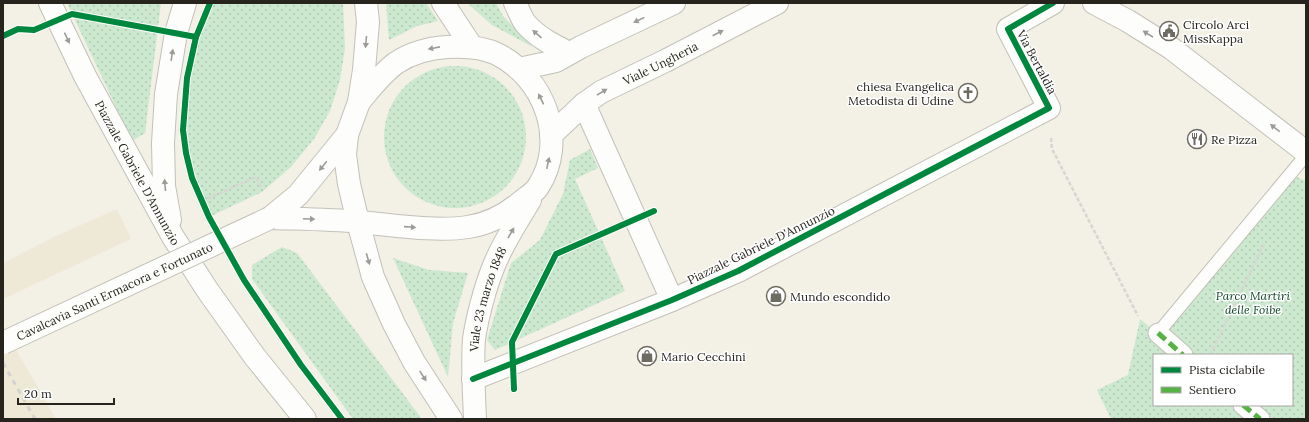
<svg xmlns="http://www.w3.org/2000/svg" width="1309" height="422" font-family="Lora,serif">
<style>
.built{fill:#eee8d6}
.grass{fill:url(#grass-dots);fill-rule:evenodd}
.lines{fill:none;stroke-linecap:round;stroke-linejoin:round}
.service-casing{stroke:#c2c0b8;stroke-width:14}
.pedestrian-casing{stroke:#c2c0b8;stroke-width:21}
.minor-casing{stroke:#c2c0b8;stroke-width:24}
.tertiary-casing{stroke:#c2c0b8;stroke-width:24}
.secondary-casing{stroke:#c2c0b8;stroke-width:24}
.primary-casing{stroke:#c2c0b8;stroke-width:24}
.path{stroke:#d7d6d2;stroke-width:2.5;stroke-dasharray:4 2;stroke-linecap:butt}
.service{stroke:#fdfdfb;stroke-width:12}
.pedestrian{stroke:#fdfdfb;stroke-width:19}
.minor{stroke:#fdfdfb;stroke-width:22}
.tertiary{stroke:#fdfdfb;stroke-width:22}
.secondary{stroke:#fdfdfb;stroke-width:22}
.primary{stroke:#fdfdfb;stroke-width:22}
.rail{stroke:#d3d2cf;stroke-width:3;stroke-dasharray:5 5;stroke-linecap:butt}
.primary-bridge-casing{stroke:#c2c0b8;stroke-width:24;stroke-linecap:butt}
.primary-bridge{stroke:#fdfdfb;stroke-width:22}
.quiet{stroke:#56b245;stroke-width:5;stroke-dasharray:10 5;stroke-linecap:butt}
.cycleway-casing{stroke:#fff;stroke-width:8}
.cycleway{stroke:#00873e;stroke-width:6}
.oneway{fill:#9c9b97}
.labels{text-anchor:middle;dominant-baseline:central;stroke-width:3;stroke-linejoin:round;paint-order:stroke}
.poi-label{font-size:12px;fill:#26241d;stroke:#fff;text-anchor:start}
.street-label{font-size:12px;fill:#26241d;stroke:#fff}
.park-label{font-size:12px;font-style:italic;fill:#0d4626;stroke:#fff}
</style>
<defs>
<pattern id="grass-dots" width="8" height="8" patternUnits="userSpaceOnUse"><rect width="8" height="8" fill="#cce8cf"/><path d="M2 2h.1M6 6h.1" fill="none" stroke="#afc7b1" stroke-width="1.8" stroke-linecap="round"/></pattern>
</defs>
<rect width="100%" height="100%" fill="#f3f0e6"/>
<!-- built -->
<g class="built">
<polygon points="117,209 131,239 3,299 3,263 56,236"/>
<polygon points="3,328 32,377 56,419 3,419"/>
</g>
<!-- grass -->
<g class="grass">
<polygon points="67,3 161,3 145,133 132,141"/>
<path d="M210,3H343L345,48L340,80L330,111L314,139L291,167L262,192L209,217C200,196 190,175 186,151C180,117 187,71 196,37C199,25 206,14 210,3Z"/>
<polygon points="386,3 426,3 438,21 417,26 389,40"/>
<polygon points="467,3 496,3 503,16 533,47 492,25"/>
<circle cx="455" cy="137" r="71"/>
<polygon points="590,149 598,168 575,179 625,291 495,350 487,340 511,263 540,240 563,194 570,160"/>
<path d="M1292,172L1297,177L1306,181V419H1111L1097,390L1128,375L1140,319L1157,333ZM1154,355H1292V405H1154Z"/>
<polygon points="282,247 297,253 422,419 353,419 252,279 252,265"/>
<polygon points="393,258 429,270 468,273 453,323 448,377"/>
</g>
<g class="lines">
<defs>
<polyline id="service" points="1158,333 1306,155"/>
<g id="pedestrian">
<polyline points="1158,333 1183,355"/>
<polyline points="1243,405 1260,419"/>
</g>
<g id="minor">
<polyline points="1094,3 1128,21 1171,48 1306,152"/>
<polyline points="584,104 672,300"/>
<polyline points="473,379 672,300 738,271 1049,108 1008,29 1053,3"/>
</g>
<g id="tertiary">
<path d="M515,3C518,9 521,17 525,23C537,37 553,45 569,53"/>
<polyline points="519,69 556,61 581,47 674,3"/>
<path id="s1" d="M551,135L584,104L601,92L665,61L777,3"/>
</g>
<g id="secondary">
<path id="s2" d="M50,3L85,76L173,237L208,291L255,357L305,419"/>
<polyline points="170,220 164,186 163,143 166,94 176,33 185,3"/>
</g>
<g id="primary">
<polyline points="366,3 368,22 364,70 359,102 347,135 345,155 349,184 358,222 373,277 394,324 414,362 451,419"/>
<polyline points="443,3 472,47"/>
<path d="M270,218C300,219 330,219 360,222C394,225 435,232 468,227C488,224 507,214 522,201C527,197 534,193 538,187C568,141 545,78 497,54C483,47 464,46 447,47C430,48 411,53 396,63C381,74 371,88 359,102"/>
<polyline points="270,218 298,195 347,135"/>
<path id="s3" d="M475,419C474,392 472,366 474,339C477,318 485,288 493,268C502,244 517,222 530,200"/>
</g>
</defs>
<!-- service casing -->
<use href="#service" class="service-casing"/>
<!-- pedestrian casing -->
<use href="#pedestrian" class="pedestrian-casing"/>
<!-- minor casing -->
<use href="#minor" class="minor-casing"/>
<!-- tertiary casing -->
<use href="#tertiary" class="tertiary-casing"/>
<!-- secondary casing -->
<use href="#secondary" class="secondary-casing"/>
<!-- primary casing -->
<use href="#primary" class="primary-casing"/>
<!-- path -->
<g class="path">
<polyline points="1051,138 1052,149 1138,316"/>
<polyline points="202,201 256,177 261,188"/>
<polyline points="1210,355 1264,244"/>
</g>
<!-- service -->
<use href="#service" class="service"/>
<!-- pedestrian -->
<use href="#pedestrian" class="pedestrian"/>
<!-- minor -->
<use href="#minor" class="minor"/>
<!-- tertiary -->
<use href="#tertiary" class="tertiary"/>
<!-- secondary -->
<use href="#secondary" class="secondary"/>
<!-- primary -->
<use href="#primary" class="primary"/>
<!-- rail -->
<polyline class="rail" points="3,363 35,419"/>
<defs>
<g id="primary-bridge">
<path id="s4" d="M3,343L270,218"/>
</g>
</defs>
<!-- primary-bridge casing -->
<use href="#primary-bridge" class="primary-bridge-casing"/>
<!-- primary-bridge -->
<use href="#primary-bridge" class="primary-bridge"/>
<!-- quiet -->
<g class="quiet">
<polyline points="1158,333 1183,355"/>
<polyline points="1243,405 1260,419"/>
</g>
<defs>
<g id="cycleway">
<polyline points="210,3 196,37 187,78 183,130 186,153 192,178 209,217 244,280 301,365 342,419"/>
<polyline points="3,36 18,29 34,30 72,14 196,37"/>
<polyline points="473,379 672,300 738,271 1049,108 1008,29 1053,3"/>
<polyline points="514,389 512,342 556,254 654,211"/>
</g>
</defs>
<!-- cycleway casing -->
<use href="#cycleway" class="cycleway-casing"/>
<!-- cycleway -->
<use href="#cycleway" class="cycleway"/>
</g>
<!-- one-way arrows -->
<defs><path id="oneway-solid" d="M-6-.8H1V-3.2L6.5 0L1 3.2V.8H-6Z"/></defs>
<g class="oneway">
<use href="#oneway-solid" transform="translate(639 20) rotate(154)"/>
<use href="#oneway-solid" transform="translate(718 33) rotate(-27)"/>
<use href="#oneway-solid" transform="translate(537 34) rotate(-139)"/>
<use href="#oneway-solid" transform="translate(1148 34) rotate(-148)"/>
<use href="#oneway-solid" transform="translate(67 38) rotate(65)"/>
<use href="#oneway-solid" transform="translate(366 42) rotate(95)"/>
<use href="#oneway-solid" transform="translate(434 48) rotate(169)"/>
<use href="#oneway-solid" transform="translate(172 55) rotate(-81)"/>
<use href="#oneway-solid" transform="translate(602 92) rotate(-31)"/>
<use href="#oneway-solid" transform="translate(541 99) rotate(-116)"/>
<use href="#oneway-solid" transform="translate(1275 128) rotate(-142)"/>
<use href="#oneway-solid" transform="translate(548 163) rotate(-78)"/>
<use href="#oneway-solid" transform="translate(323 166) rotate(129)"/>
<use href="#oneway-solid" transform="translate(165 185) rotate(-95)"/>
<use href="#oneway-solid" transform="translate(309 219) rotate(3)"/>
<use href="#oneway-solid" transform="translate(410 227) rotate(4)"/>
<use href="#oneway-solid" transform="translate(511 233) rotate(-60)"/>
<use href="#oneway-solid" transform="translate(368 259) rotate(74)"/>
<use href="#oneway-solid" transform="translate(423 376) rotate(57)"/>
</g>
<!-- icons -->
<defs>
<symbol id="civic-ring" viewBox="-11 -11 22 22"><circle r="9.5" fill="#fff" stroke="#6e6b63" stroke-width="1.5"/><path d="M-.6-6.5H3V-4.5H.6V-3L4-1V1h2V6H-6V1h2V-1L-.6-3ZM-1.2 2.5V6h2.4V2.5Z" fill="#6e6b63"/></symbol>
<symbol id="church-ring" viewBox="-11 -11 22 22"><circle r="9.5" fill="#fff" stroke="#6e6b63" stroke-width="1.5"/><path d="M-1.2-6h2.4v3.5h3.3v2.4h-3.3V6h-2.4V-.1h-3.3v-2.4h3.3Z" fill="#6e6b63"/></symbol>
<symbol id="restaurant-ring" viewBox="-11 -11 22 22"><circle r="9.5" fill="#fff" stroke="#6e6b63" stroke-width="1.5"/><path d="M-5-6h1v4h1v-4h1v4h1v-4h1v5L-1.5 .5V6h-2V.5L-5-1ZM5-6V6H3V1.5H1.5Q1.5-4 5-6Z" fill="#6e6b63"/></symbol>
<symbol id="shop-ring" viewBox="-11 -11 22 22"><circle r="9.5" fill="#fff" stroke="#6e6b63" stroke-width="1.5"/><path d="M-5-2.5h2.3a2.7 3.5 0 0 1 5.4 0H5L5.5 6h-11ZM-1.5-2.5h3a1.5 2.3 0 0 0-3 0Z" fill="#6e6b63"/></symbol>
</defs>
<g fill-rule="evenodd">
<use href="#civic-ring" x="1158" y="20" width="22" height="22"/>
<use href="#church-ring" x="957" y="82" width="22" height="22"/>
<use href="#restaurant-ring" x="1186" y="128" width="22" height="22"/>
<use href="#shop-ring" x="765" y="285" width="22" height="22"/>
<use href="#shop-ring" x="636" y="345" width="22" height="22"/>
</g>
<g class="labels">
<!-- poi labels -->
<g class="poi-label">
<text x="1183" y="24">Circolo Arci<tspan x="1183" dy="14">MissKappa</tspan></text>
<text x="954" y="86" text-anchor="end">chiesa Evangelica<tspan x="954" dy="14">Metodista di Udine</tspan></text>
<text x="1211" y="139">Re Pizza</text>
<text x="790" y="296">Mundo escondido</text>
<text x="661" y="356">Mario Cecchini</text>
</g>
<!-- street labels -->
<g class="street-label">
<text transform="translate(1037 62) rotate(62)">Via Bertaldia</text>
<text stroke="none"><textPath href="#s1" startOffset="132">Viale Ungheria</textPath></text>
<text stroke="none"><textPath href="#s2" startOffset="191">Piazzale Gabriele D'Annunzio</textPath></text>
<text transform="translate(761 245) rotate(-26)">Piazzale Gabriele D'Annunzio</text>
<text stroke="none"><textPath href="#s4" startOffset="123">Cavalcavia Santi Ermacora e Fortunato</textPath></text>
<text stroke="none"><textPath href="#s3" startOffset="122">Viale 23 marzo 1848</textPath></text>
</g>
<!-- park labels -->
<g class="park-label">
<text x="1253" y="295">Parco Martiri<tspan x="1253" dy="14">delle Foibe</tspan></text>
</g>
</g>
<!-- border -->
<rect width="1309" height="422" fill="none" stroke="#26241d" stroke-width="8"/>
<!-- legend -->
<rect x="1153" y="354" width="140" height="52" fill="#ffffff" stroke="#a8a7a5"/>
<rect x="1161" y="367" width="20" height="6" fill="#00873e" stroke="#a8a7a5"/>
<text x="1189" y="374" font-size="12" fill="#26241d">Pista ciclabile</text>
<rect x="1161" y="387" width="20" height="6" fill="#56b245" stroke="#a8a7a5"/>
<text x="1189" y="394" font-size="12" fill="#26241d">Sentiero</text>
<!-- scale -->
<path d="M18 398v6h96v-6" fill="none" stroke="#26241d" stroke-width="2"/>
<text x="24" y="398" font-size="12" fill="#26241d" stroke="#ffffff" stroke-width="3" paint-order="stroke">20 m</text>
</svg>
